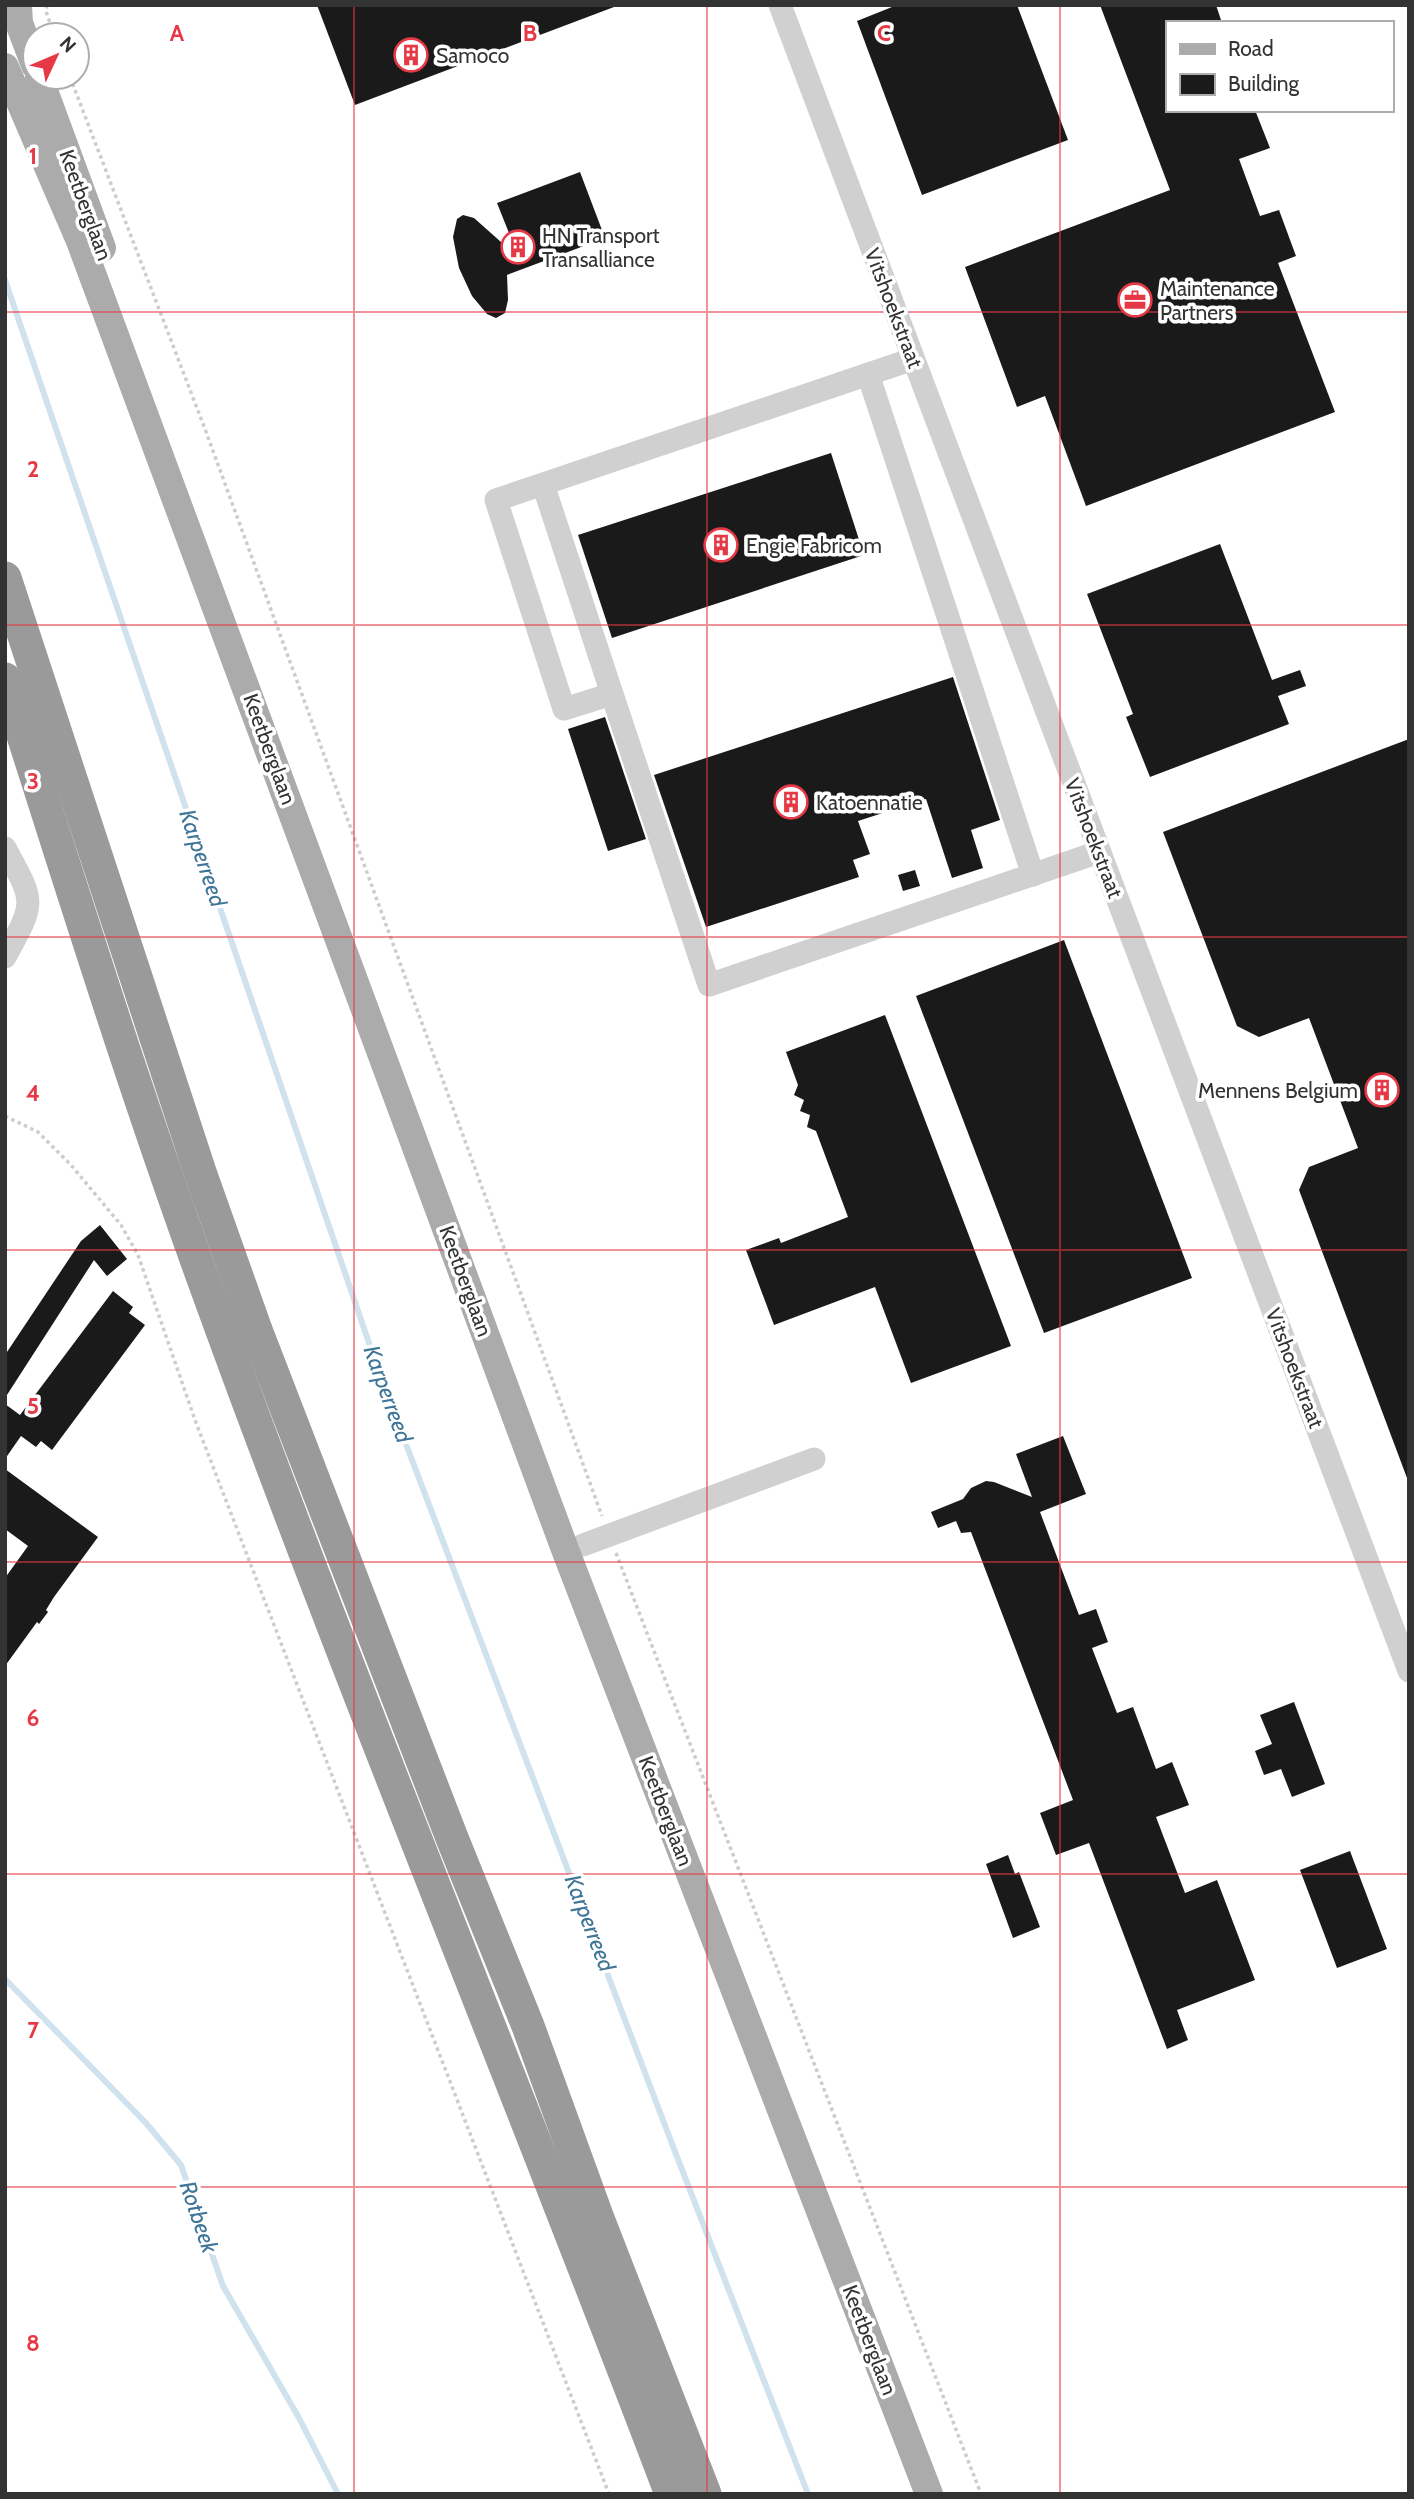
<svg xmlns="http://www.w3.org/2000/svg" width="1414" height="2499" font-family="Cabin,sans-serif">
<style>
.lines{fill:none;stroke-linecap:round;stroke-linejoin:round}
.stream{stroke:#cfe2ee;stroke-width:6}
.building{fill:#1a1a1a}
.path{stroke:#cdcdcd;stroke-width:3.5;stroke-dasharray:3.5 3.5;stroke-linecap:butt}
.minor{stroke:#d0d0d0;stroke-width:23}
.major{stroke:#ababab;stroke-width:28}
.highway{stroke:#9a9a9a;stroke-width:33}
.grid{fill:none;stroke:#e63946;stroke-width:2;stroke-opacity:0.55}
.labels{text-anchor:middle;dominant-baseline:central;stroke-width:7;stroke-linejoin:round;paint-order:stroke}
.poi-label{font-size:21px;fill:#333;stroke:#fff;text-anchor:start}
.street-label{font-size:21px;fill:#333;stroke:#fff}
.water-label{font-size:23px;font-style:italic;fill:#3f7597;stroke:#fff}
.grid-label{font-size:23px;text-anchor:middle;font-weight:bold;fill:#e63946;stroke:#fff;stroke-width:7;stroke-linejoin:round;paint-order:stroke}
</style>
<rect width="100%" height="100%" fill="#fff"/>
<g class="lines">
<!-- stream -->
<g class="stream">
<polyline points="5,280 382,1381 674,2149 808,2494"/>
<polyline points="5,1979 146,2123 181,2165 223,2286 299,2418 338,2494"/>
</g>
</g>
<!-- building -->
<g class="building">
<polygon points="317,5 614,5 614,7 355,105"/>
<polygon points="897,5 1017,5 1068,140 922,195 857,21"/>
<polygon points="1100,5 1216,5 1222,23 1167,23 1167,110 1255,110 1270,148 1239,159 1260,216 1279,210 1296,256 1278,263 1335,412 1086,506 1045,396 1017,407 965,267 1170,190"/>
<polygon points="580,172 605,238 507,275 508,300 505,313 496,318 487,314 472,296 459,268 453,237 457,219 463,215 474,218 519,258 497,203"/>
<polygon points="831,453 864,555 612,638 578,535"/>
<polygon points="1220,544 1272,680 1300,670 1306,686 1278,696 1289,724 1150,777 1126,717 1133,714 1087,594"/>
<polygon points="953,677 1000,820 971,830 983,868 952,878 926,799 858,821 870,854 853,860 859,877 706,927 654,775"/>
<polygon points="605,717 646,839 608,851 568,729"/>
<polygon points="1409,739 1409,1478 1407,1478 1299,1190 1309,1167 1358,1148 1309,1018 1259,1037 1237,1026 1163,832"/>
<polygon points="915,870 920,886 903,891 898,875"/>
<polygon points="1064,940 1192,1278 1044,1333 916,996"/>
<polygon points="885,1015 1011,1346 911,1383 875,1287 774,1325 746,1250 779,1238 781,1243 848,1217 816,1131 807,1127 810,1115 800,1111 804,1100 794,1095 798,1085 786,1052"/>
<polygon points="100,1225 127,1259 107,1276 94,1260 5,1398 5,1355 81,1241"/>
<polygon points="113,1291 133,1307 129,1313 145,1325 52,1450 41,1441 36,1447 21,1436 5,1459 5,1404 20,1415"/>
<polygon points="1063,1436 1086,1494 1040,1512 1079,1615 1096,1609 1108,1642 1092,1648 1117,1713 1133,1707 1156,1769 1172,1762 1189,1805 1156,1817 1185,1893 1217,1880 1255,1980 1177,2010 1188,2040 1167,2049 1089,1843 1056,1855 1040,1813 1073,1800 971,1532 961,1533 956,1521 938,1528 931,1512 963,1499 971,1488 986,1481 994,1482 1032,1497 1016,1454"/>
<polygon points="5,1469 98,1537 54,1597 46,1610 48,1612 39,1624 37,1622 5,1666 5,1578 28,1546 5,1529"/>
<polygon points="1294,1702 1325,1784 1292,1797 1281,1769 1264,1775 1255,1751 1272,1744 1260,1715"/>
<polygon points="1350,1851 1387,1949 1337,1968 1300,1870"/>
<polygon points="1008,1855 1015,1874 1019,1872 1040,1927 1013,1938 986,1864"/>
</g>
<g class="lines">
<!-- path -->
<g class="path">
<polyline points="47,5 46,11 54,35"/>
<polyline points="70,77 205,429 602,1516"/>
<polyline points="5,1116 38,1132 71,1165 121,1225 138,1255 195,1420 609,2494"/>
<polyline points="616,1553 981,2494"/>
</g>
<!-- minor -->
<g class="minor">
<polyline points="780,5 1409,1671"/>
<polyline points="868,374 1033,875"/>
<polyline points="543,484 612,694 564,709 496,500 913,359"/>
<polyline points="612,694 709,985 1099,852"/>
<path d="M5,848C35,903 36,901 5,957"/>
<polyline points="583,1545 814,1459"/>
</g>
<!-- major -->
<g class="major">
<polyline points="18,5 19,23 35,65"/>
<polyline points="5,67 80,241 566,1552 929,2494"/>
<polyline points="39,77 102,248"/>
</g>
<!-- highway -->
<g class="highway">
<polyline points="5,578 200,1172 256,1330 452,1838 528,2026 597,2216 705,2494"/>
<path d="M5,679C72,889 137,1099 213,1306C358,1705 521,2097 671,2494"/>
</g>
</g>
<!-- grid -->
<path class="grid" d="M354,5V2494M707,5V2494M1060,5V2494M5,312H1409M5,625H1409M5,937H1409M5,1250H1409M5,1562H1409M5,1874H1409M5,2187H1409"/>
<!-- icons -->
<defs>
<symbol id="building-ring" viewBox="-11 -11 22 22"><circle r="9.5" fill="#fff" stroke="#e63946" stroke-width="1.5"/><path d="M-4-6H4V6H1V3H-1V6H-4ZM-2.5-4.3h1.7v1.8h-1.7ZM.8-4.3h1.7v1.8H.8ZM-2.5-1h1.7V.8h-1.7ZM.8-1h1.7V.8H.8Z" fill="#e63946"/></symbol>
<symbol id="office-ring" viewBox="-11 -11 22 22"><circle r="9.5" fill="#fff" stroke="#e63946" stroke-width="1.5"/><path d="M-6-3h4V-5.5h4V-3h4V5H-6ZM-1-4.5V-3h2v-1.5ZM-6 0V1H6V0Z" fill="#e63946"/></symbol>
</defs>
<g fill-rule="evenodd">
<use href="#building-ring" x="392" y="36" width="38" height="38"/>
<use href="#building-ring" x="499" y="228" width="38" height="38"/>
<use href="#office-ring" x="1116" y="281" width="38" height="38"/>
<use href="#building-ring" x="702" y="526" width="38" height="38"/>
<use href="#building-ring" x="772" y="783" width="38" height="38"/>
<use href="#building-ring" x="1363" y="1071" width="38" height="38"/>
</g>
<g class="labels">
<!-- poi labels -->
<g class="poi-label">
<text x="436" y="55">Samoco</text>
<text x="542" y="235">HN Transport<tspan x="542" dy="24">Transalliance</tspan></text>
<text x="1160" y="288">Maintenance<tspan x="1160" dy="24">Partners</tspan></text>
<text x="746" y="545">Engie Fabricom</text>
<text x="816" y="802">Katoennatie</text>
<text x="1358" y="1090" text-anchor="end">Mennens Belgium</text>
</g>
<!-- street labels -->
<g class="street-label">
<text transform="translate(86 205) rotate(70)">Keetberglaan</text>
<text transform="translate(894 308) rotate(69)">Vitshoekstraat</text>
<text transform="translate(270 749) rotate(70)">Keetberglaan</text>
<text transform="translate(1094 838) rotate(69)">Vitshoekstraat</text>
<text transform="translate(466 1281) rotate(70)">Keetberglaan</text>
<text transform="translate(1295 1368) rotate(69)">Vitshoekstraat</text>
<text transform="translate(666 1811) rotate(69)">Keetberglaan</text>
<text transform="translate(870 2340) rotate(69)">Keetberglaan</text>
</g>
<!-- water labels -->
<g class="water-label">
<text transform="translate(203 858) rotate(71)">Karperreed</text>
<text transform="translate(388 1394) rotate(70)">Karperreed</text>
<text transform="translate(590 1923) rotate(69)">Karperreed</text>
<text transform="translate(199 2217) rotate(71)">Rotbeek</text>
</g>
</g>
<g class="grid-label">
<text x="177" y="41">A</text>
<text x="530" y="41">B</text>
<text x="884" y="41">C</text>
<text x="33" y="164">1</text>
<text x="33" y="477">2</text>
<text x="33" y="789">3</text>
<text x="33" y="1101">4</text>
<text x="33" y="1414">5</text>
<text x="33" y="1726">6</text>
<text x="33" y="2038">7</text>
<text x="33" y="2351">8</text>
</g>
<!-- border -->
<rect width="1414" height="2499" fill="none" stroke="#333333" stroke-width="14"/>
<!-- legend -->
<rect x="1166" y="21" width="228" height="91" fill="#ffffff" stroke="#adadad" stroke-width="2"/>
<rect x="1180" y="44" width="35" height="10" fill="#ababab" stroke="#adadad" stroke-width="2"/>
<text x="1228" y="56" font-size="21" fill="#333333">Road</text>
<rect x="1180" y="74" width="35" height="21" fill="#1a1a1a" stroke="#adadad" stroke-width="2"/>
<text x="1228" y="91" font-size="21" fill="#333333">Building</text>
<!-- north arrow -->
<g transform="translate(56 56) rotate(46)"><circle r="33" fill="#ffffff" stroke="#adadad" stroke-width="2"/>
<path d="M0-5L12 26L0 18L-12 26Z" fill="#e63946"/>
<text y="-10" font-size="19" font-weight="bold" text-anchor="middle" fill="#333333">N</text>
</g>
</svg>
